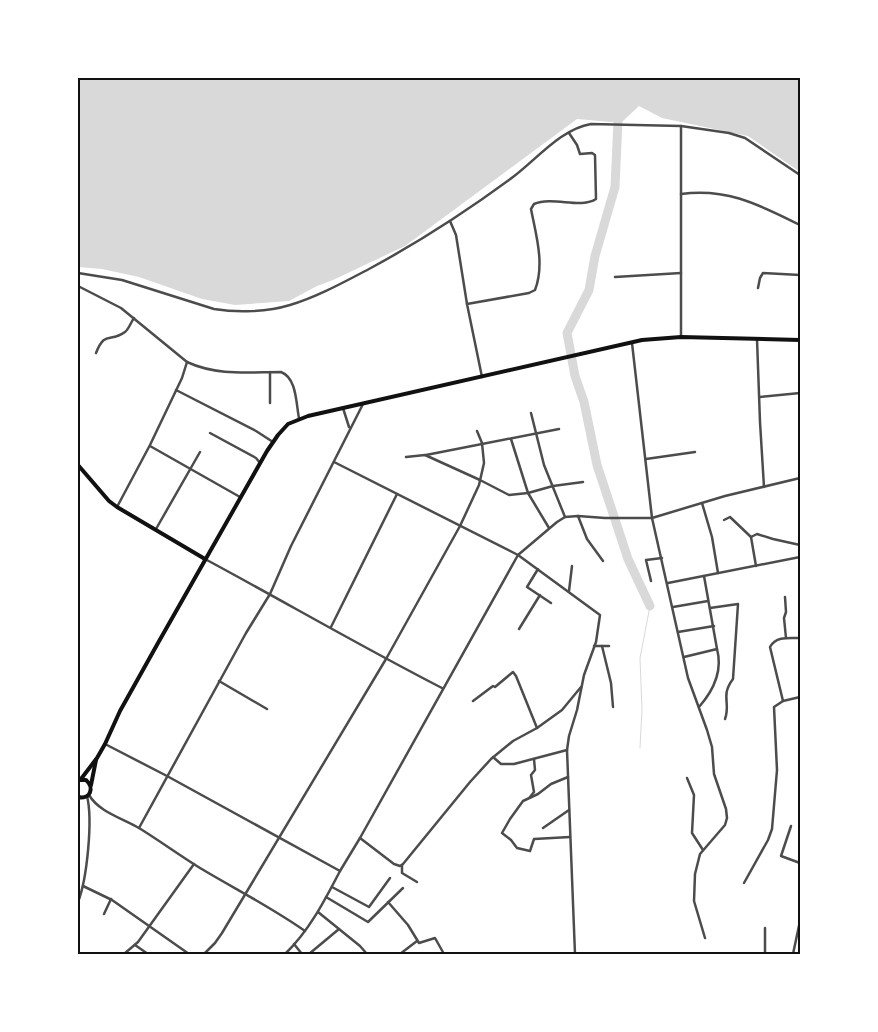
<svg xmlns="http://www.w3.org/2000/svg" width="878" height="1032" font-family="'Public Sans',sans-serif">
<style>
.water{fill:#d9d9d9}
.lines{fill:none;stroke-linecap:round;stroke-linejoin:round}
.stream{stroke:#d9d9d9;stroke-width:1}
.river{stroke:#d9d9d9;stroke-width:9}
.minor{stroke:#4c4c4c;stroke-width:2.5}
.tertiary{stroke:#4c4c4c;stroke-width:2.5}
.trunk{stroke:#111;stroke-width:4}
.neatline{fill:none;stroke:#111;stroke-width:2}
</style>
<rect width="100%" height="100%" fill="#fff"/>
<!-- water -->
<polygon class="water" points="78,78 800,78 800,172 748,136 662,118 639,106 623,121 611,122 577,119 405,246 333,280 317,286 289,301 235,305 202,299 139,277 102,269 78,267"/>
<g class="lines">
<!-- stream -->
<polyline class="stream" points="640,748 642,710 640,658 650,606"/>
<!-- river -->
<polyline class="river" points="618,121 615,187 595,256 589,290 567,333 575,376 584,402 597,465 628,559 650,606"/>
<!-- minor -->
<g class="minor">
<polyline points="681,126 681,337"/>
<path d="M681,194C729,188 759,205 800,225"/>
<polyline points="450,221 456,235 467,304"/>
<polyline points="615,277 681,273"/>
<polyline points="758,288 760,278 763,273 800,275"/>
<polyline points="757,339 760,422 764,487"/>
<polyline points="632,343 652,518 688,678 707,730 712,747 714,774 726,809 727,818 725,825 700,854 695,874 694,901 705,938"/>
<path d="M96,353C105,330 110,343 125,332C129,329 131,322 134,318"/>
<polyline points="270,372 270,403"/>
<path d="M482,377L467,304L529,293L535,290C545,264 536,235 531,209L534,204C553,196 581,209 596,199L595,155L592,153L580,154L577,145L569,133"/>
<polyline points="176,390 256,431 273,442"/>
<polyline points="760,397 800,393"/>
<polyline points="343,408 349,427"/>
<polyline points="531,413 544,465 565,517"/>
<polyline points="210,433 256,458 260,463"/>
<polyline points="511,439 528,493 549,528"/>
<polyline points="150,446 240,497"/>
<polyline points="426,455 559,429"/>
<polyline points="406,457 425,455 480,480 509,495 528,493 553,486 583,482"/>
<polyline points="646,459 695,452"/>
<polyline points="334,462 518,555 600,615 596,642 584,675 577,710 569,736 567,750 575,954"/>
<polyline points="702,503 712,537 718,573"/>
<polyline points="117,507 150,445 182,378 187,362"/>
<polyline points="578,516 587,539 603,561"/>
<polyline points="724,520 730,517 751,537 756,566"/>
<polyline points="156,529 200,452"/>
<polyline points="751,537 757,534 773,539 800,545"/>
<path d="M205,559C285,602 362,647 442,688"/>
<polyline points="538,569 527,587 551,603"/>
<polyline points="704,576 717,649"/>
<polyline points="651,581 646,560 662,558"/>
<polyline points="668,583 800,557"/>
<polyline points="569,591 572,566"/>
<polyline points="785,597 786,612 784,618 786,638"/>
<polyline points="673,607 708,601"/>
<path d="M710,608L738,604L733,679C720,696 731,703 725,719"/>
<polyline points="331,627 397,494"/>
<polyline points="519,629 540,595"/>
<polyline points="678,632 714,626"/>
<polyline points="594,646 609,646"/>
<polyline points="602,646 611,683 613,707"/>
<path d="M684,657L717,649C723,671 713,691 699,707"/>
<polyline points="219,681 267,709"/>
<polyline points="473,701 493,686 495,687 513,672 516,676 537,728"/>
<path d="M783,701L770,647C776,636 789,638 800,638"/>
<polyline points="105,744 167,776 340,871 360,838 518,555 557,522 565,517 578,516 605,518 652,518 725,496 800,478"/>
<polyline points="493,757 501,764 514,764 567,750"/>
<polyline points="568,777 551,784 538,794 523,801 510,819 502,833 511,840 517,848 530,851 534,839 570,837"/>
<polyline points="687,778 694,795 692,833 703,850"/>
<path d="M89,795C99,812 122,818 139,828C160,841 179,855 200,868C235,889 271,907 305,931"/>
<polyline points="530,797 534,792 531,775 535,770 534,759"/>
<polyline points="791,826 781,856 800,863"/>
<polyline points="139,828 246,633 270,594 291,546 363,404"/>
<polyline points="543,828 569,810"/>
<polyline points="360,838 394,864 400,866 403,864 470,782 491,759 513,741 537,728 562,710 581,687"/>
<polyline points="402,865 402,873 417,882"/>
<polyline points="744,883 768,840 772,829 777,770 774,707 783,701 800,697"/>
<polyline points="83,886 112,900 189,954"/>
<polyline points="332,887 369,907 390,878"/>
<polyline points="326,897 368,922 403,888"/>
<path d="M78,902C87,879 93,820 87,796"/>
<polyline points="388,902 408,925 419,943 435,938 444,954"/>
<polyline points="104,914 111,899"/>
<polyline points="765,928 765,953 775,954"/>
<polyline points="339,929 360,946 367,954"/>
<polyline points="294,944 302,954"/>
<polyline points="135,945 148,954"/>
<polyline points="124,954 138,942 194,864"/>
<polyline points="204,954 215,943 222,933 386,659 460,526 479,485 484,463 482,443 477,431"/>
<path d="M285,954C309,931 325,900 340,871"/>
<polyline points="309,954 339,929 318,912"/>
<polyline points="400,954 417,941"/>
<polyline points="793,954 800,921"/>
</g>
<!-- tertiary -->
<g class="tertiary">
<path d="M78,273L122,280L214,309C238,313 267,312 290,305C317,297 344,282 369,269C419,242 467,211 513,177C537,159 561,129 591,124L681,126L729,133L745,138L800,175"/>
<path d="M78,286L121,308L187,362C217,376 249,372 281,372C297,378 296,404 299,418"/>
</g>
<!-- trunk -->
<g class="trunk">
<polyline points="78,465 109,501 117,507 205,559"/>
<polyline points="81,779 97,758 105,744 120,711 158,643 267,451 278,435 288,424 308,416 642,340 681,337 800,340"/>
<path d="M78,780H86C95,788 90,800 78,797"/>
<polyline points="91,785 96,760"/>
</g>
</g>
<!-- border -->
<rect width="878" height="1032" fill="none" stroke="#ffffff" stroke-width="158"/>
<rect x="79" y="79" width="720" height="874" class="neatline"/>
</svg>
